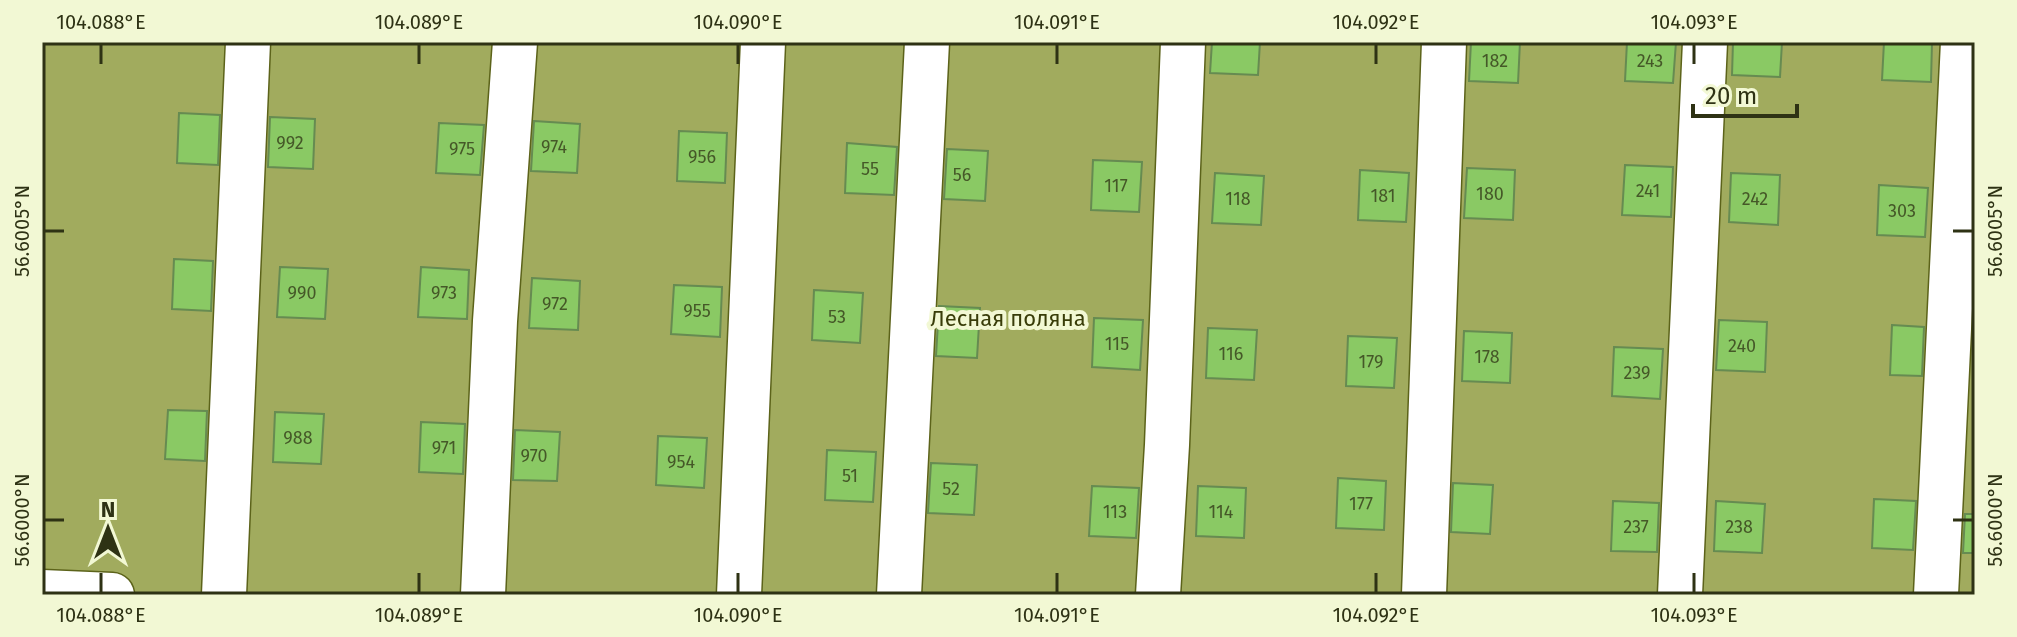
<svg xmlns="http://www.w3.org/2000/svg" width="2017" height="637" font-family="'Fira Sans',sans-serif">
<style>
.green{fill:#a1ab5e}
.building{fill:#8ac964;stroke:#668b51;stroke-width:2}
.lines{fill:none;stroke-linecap:round;stroke-linejoin:round}
.minor-casing{stroke:#5c631a;stroke-width:47}
.minor{stroke:#fff;stroke-width:44}
.ticks{fill:none;stroke:#2e3214;stroke-width:3}
.labels{text-anchor:middle;dominant-baseline:central;stroke-width:8;stroke-linejoin:round;paint-order:stroke}
.number-label{font-size:18px;fill:#455828}
.park-label{font-size:22px;fill:#393d09;stroke:#f2f8d4}
.neatline{fill:none;stroke:#2e3214;stroke-width:3}
.ticks-label{font-size:20px;text-anchor:middle;fill:#2e3214}
</style>
<rect width="100%" height="100%" fill="#d1db92"/>
<!-- green -->
<rect class="green" x="42" y="42" width="1933" height="553"/>
<!-- building -->
<g class="building">
<polygon points="1212,42 1260,42 1258,75 1210,73"/>
<polygon points="1471,42 1520,42 1518,83 1469,81"/>
<polygon points="1627,42 1676,42 1673,83 1625,81"/>
<polygon points="1733,42 1782,42 1780,77 1732,75"/>
<polygon points="1884,42 1932,42 1931,82 1882,80"/>
<polygon points="179,113 220,115 218,165 177,163"/>
<polygon points="270,117 315,119 313,169 268,167"/>
<polygon points="534,121 580,124 577,173 531,171"/>
<polygon points="439,123 484,125 480,175 436,173"/>
<polygon points="679,131 727,133 725,183 677,181"/>
<polygon points="847,143 897,147 894,195 845,193"/>
<polygon points="947,149 988,151 985,201 944,199"/>
<polygon points="1093,160 1142,162 1139,212 1091,210"/>
<polygon points="1625,165 1673,167 1671,217 1622,215"/>
<polygon points="1467,168 1515,170 1513,220 1464,218"/>
<polygon points="1360,170 1409,173 1406,222 1358,220"/>
<polygon points="1215,173 1264,176 1261,225 1212,223"/>
<polygon points="1731,173 1780,175 1778,225 1729,222"/>
<polygon points="1879,185 1928,188 1925,237 1877,235"/>
<polygon points="174,259 213,261 211,311 172,309"/>
<polygon points="280,267 328,269 325,319 277,317"/>
<polygon points="421,267 469,270 467,319 418,317"/>
<polygon points="532,278 580,281 578,330 529,328"/>
<polygon points="674,285 722,287 720,337 671,334"/>
<polygon points="814,290 863,293 860,343 812,340"/>
<polygon points="939,306 980,308 977,358 936,356"/>
<polygon points="1094,318 1143,320 1140,370 1092,367"/>
<polygon points="1719,320 1767,322 1765,372 1716,370"/>
<polygon points="1892,325 1924,327 1922,376 1890,375"/>
<polygon points="1208,328 1257,330 1254,380 1206,378"/>
<polygon points="1464,331 1512,333 1510,383 1462,381"/>
<polygon points="1348,336 1397,338 1394,388 1346,386"/>
<polygon points="1614,347 1663,349 1660,399 1612,396"/>
<polygon points="168,410 207,411 205,461 165,459"/>
<polygon points="275,412 324,414 321,464 273,462"/>
<polygon points="421,422 465,424 463,474 419,472"/>
<polygon points="515,430 560,432 557,481 513,480"/>
<polygon points="658,436 707,438 704,488 656,485"/>
<polygon points="827,450 876,452 873,502 825,500"/>
<polygon points="931,463 977,465 974,515 928,513"/>
<polygon points="1338,478 1386,481 1384,530 1336,528"/>
<polygon points="1453,483 1493,485 1490,534 1451,532"/>
<polygon points="1092,486 1139,488 1136,538 1089,536"/>
<polygon points="1198,486 1246,488 1244,538 1196,536"/>
<polygon points="1874,499 1916,501 1913,550 1872,548"/>
<polygon points="1613,501 1659,503 1657,552 1611,551"/>
<polygon points="1716,501 1765,504 1762,553 1714,551"/>
<polygon points="1965,514 1975,514 1975,553 1963,553"/>
</g>
<g class="lines">
<defs>
<g id="minor">
<polyline points="42,592 112,595"/>
<polyline points="224,595 248,42"/>
<polyline points="483,595 495,321 515,42"/>
<polyline points="739,595 763,42"/>
<polyline points="899,595 927,42"/>
<polyline points="1158,595 1167,445 1183,42"/>
<polyline points="1424,595 1444,42"/>
<polyline points="1680,595 1705,42"/>
<polyline points="1936,595 1963,42"/>
</g>
</defs>
<!-- minor casing -->
<use href="#minor" class="minor-casing"/>
<!-- minor -->
<use href="#minor" class="minor"/>
</g>
<!-- ticks -->
<path class="ticks" d="M101,44V64M419,44V64M738,44V64M1057,44V64M1376,44V64M1694,44V64M44,231H64M1953,231H1973M44,520H64M1953,520H1973M101,573V593M419,573V593M738,573V593M1057,573V593M1376,573V593M1694,573V593"/>
<g class="labels">
<!-- number labels -->
<g class="number-label">
<text x="1495" y="61">182</text>
<text x="1650" y="61">243</text>
<text x="290" y="143">992</text>
<text x="554" y="147">974</text>
<text x="462" y="149">975</text>
<text x="702" y="157">956</text>
<text x="870" y="169">55</text>
<text x="962" y="175">56</text>
<text x="1116" y="186">117</text>
<text x="1648" y="191">241</text>
<text x="1490" y="194">180</text>
<text x="1383" y="196">181</text>
<text x="1238" y="199">118</text>
<text x="1755" y="199">242</text>
<text x="1902" y="211">303</text>
<text x="302" y="293">990</text>
<text x="444" y="293">973</text>
<text x="555" y="304">972</text>
<text x="697" y="311">955</text>
<text x="837" y="317">53</text>
<text x="1117" y="344">115</text>
<text x="1742" y="346">240</text>
<text x="1231" y="354">116</text>
<text x="1487" y="357">178</text>
<text x="1371" y="362">179</text>
<text x="1637" y="373">239</text>
<text x="298" y="438">988</text>
<text x="444" y="448">971</text>
<text x="534" y="456">970</text>
<text x="681" y="462">954</text>
<text x="850" y="476">51</text>
<text x="951" y="489">52</text>
<text x="1361" y="504">177</text>
<text x="1115" y="512">113</text>
<text x="1221" y="512">114</text>
<text x="1636" y="527">237</text>
<text x="1739" y="527">238</text>
</g>
<!-- park labels -->
<g class="park-label">
<text x="1008" y="318">Лесная поляна</text>
</g>
</g>
<!-- border -->
<rect width="2017" height="637" fill="none" stroke="#f2f8d4" stroke-width="88"/>
<!-- north arrow -->
<g transform="translate(108 529)" stroke="#f2f8d4" stroke-width="6" paint-order="stroke">
<path d="M0-6L14 30L0 20L-14 30Z" fill="#2e3214"/>
<text y="-12" font-size="22" font-weight="bold" text-anchor="middle" fill="#2e3214">N</text>
</g>
<!-- scale -->
<path d="M1693 104v12h104v-12" fill="none" stroke="#2e3214" stroke-width="4"/>
<text x="1705" y="104" font-size="24" fill="#2e3214" stroke="#f2f8d4" stroke-width="6" paint-order="stroke">20 m</text>
<rect x="44" y="44" width="1929" height="549" class="neatline"/>
<g class="ticks-label">
<text x="101" y="29">104.088°E</text>
<text x="419" y="29">104.089°E</text>
<text x="738" y="29">104.090°E</text>
<text x="1057" y="29">104.091°E</text>
<text x="1376" y="29">104.092°E</text>
<text x="1694" y="29">104.093°E</text>
<text transform="translate(22 231) rotate(-90)" y="7">56.6005°N</text>
<text transform="translate(1995 231) rotate(-90)" y="7">56.6005°N</text>
<text transform="translate(22 520) rotate(-90)" y="7">56.6000°N</text>
<text transform="translate(1995 520) rotate(-90)" y="7">56.6000°N</text>
<text x="101" y="622">104.088°E</text>
<text x="419" y="622">104.089°E</text>
<text x="738" y="622">104.090°E</text>
<text x="1057" y="622">104.091°E</text>
<text x="1376" y="622">104.092°E</text>
<text x="1694" y="622">104.093°E</text>
</g>
</svg>
